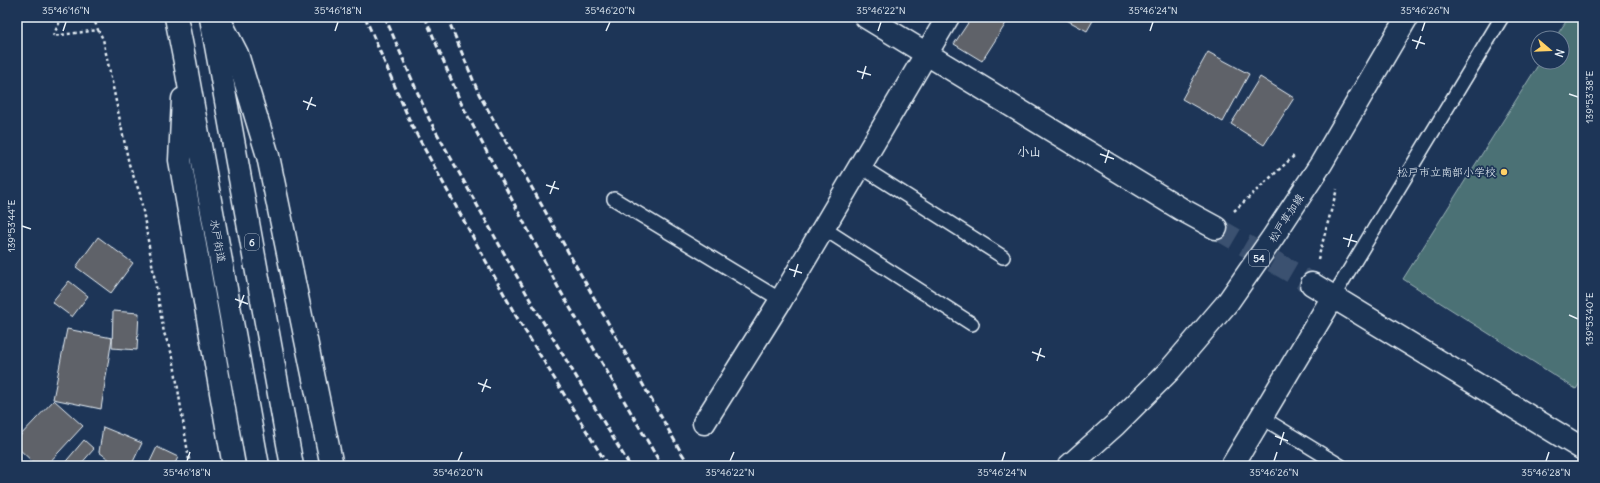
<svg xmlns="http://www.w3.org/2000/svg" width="1600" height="483" font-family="Delius,'Klee One',sans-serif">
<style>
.green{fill:#4b7174;stroke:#9ab1b6}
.building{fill:#5f6269;stroke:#e8f1f8}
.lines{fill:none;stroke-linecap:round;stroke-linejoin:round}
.street-tunnel{stroke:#3b516f;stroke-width:22;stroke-dasharray:22 11;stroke-linecap:butt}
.lane-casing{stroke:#e8f1f8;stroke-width:16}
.street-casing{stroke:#e8f1f8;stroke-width:25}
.primary-casing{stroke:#e8f1f8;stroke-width:25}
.highway-casing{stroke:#e8f1f8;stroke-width:25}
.path{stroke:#e8f1f8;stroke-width:2.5;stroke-dasharray:3 3;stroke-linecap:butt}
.lane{stroke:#1d3557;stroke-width:13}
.street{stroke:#1d3557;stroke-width:22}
.primary{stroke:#1d3557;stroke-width:22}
.highway{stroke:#1d3557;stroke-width:22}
.rail{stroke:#e8f1f8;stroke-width:3;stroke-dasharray:6 3;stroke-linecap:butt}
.ticks{fill:none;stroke:#e8f1f8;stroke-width:1.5}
.poi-dot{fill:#ffd166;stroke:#1d3557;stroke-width:1.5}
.labels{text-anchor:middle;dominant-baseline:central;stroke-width:3.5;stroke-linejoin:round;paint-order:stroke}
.shield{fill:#1d3557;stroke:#abb9c8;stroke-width:1}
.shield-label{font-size:10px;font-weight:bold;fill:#e8f1f8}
.poi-label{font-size:11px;fill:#e8f1f8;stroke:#1d3557;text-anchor:end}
.street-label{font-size:11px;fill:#e8f1f8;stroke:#1d3557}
.neighbourhood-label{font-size:12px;font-weight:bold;fill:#e8f1f8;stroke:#1d3557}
.neatline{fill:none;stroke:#e8f1f8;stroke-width:1.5}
.ticks-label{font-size:10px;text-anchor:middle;fill:#e8f1f8}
</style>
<rect width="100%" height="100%" fill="#1d3557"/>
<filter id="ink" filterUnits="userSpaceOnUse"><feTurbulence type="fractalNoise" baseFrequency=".025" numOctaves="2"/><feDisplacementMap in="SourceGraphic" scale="8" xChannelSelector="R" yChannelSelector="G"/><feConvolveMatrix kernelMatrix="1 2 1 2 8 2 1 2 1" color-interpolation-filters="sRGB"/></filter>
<g filter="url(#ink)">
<!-- green -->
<polygon class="green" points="1569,17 1583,17 1583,379 1576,389 1403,279 1540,62 1562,62 1562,38 1555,38"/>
<!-- building -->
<g class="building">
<polygon points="922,17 934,17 930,22"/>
<polygon points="972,17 1010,17 982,61 954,44"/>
<polygon points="1061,17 1095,17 1087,31"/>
<polygon points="1208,52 1249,74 1223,122 1182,99"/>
<polygon points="1260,77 1294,98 1264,145 1231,124"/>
<polygon points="98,237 133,263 111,293 76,267"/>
<polygon points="69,281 88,296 72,317 52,302"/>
<polygon points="113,311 139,313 137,350 112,348"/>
<polygon points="67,329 112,338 101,409 53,399"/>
<polygon points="54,400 83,426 46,466 37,466 17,447 17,439"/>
<polygon points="103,427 142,443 131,466 108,466 111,461 99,452"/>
<polygon points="84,440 94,449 79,466 62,466"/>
<polygon points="157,447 178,457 174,466 148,466"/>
</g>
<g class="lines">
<!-- street-tunnel -->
<polyline class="street-tunnel" points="1216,228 1312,284"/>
<defs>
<g id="lane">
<polyline points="860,166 1003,257"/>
<polyline points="614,199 781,300"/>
<polyline points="823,228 972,324"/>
<polyline points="1333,297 1502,17"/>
<polyline points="1261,417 1341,466"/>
</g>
<g id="street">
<polyline points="866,17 1181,209 1216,228"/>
<polyline points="1312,284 1583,449"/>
<polyline points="704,423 781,300 948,17"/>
<polyline points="1232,466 1333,297"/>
</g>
<polyline id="primary" points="1069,466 1115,425 1169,371 1228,302 1273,237 1321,164 1407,17"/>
<g id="highway">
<polyline points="176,17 185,62 258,466"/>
<polyline points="218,17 237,54 268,156 332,466"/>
<polyline points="211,18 292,466"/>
<polyline points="183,99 180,160 234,466"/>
</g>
</defs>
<!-- lane casing -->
<use href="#lane" class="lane-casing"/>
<!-- street casing -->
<use href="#street" class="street-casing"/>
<!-- primary casing -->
<use href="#primary" class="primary-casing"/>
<!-- highway casing -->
<use href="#highway" class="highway-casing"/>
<!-- path -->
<g class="path">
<polyline points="62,17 53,36 98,30 103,39 129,164 140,194 164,333 173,357 190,466"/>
<polyline points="93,17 98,30"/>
<polyline points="1234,211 1295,155"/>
<polyline points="1318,259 1337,189"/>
</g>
<!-- lane -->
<use href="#lane" class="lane"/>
<!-- street -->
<use href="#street" class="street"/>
<!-- primary -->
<use href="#primary" class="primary"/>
<!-- highway -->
<use href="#highway" class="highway"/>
<!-- rail -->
<g class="rail">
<polyline points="365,17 412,126 516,316 608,466"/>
<polyline points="385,17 429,119 533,305 630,466"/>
<polyline points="425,17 461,103 558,287 662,466"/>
<polyline points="447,17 479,94 681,452 690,466"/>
</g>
</g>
</g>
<!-- ticks -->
<path class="ticks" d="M63,31L66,22M335,31L338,22M606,31L610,22M878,31L881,22M1150,31L1153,22M1422,31L1425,22M1412,40L1425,44M1416,49L1421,36M857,71L871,75M862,79L866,66M1569,94L1578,97M303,101L316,106M307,110L312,97M1100,154L1114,159M1105,163L1109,150M546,185L559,189M550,194L555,181M22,226L31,229M1343,238L1357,242M1348,247L1352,234M789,269L802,273M794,277L798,264M235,299L248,304M239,308L244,295M1569,315L1578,319M1032,352L1045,357M1037,361L1041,348M478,383L491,388M482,392L487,379M1275,436L1288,441M1280,445L1284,432M187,461L190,452M458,461L462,452M730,461L734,452M1002,461L1005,452M1274,461L1277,452M1546,461L1549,452"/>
<!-- markers -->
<circle class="poi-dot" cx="1504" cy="172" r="4"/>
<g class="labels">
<!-- shield labels -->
<g class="shield">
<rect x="245" y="234" width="14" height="16" rx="3"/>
<rect x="1249" y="250" width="20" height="16" rx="3"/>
</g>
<g class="shield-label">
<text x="252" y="242">6</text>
<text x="1259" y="258">54</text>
</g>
<!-- poi labels -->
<g class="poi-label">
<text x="1496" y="172">松戸市立南部小学校</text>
</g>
<!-- street labels -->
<g class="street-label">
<text transform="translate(1286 218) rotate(-57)">松戸草加線</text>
<text transform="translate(218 241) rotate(80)">水戸街道</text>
</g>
<!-- neighbourhood labels -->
<g class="neighbourhood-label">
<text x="1029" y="151">小山</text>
</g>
</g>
<!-- margin -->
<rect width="1600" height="483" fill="none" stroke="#1d3557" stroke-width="44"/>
<!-- north arrow -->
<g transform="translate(1550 50) rotate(109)"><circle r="19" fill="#1d3557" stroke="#6e8097"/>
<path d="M0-3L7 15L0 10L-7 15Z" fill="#ffd166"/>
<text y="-6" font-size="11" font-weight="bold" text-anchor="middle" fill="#e8f1f8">N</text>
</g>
<rect x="22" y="22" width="1556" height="439" class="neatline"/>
<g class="ticks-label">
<text x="66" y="14">35°46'16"N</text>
<text x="338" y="14">35°46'18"N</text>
<text x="610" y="14">35°46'20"N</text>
<text x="881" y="14">35°46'22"N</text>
<text x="1153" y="14">35°46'24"N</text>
<text x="1425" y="14">35°46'26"N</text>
<text transform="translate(1589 97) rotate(-90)" y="4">139°53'38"E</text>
<text transform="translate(11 226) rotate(-90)" y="4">139°53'44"E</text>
<text transform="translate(1589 319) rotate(-90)" y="4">139°53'40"E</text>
<text x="187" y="476">35°46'18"N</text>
<text x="458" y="476">35°46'20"N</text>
<text x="730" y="476">35°46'22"N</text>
<text x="1002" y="476">35°46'24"N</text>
<text x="1274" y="476">35°46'26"N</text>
<text x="1546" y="476">35°46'28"N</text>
</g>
</svg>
